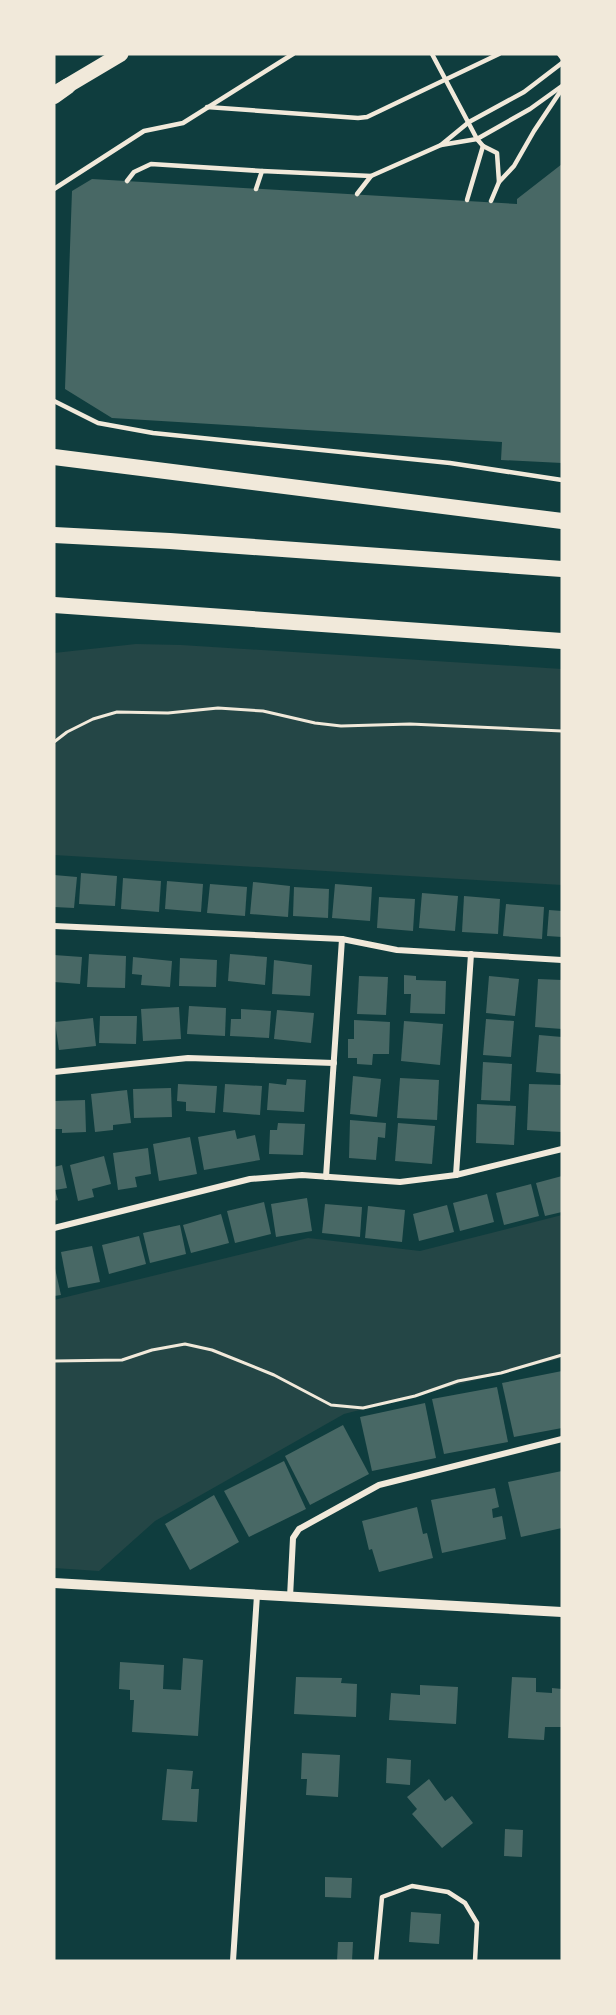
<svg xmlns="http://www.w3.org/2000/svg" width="616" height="2015" font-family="'Times New Roman',serif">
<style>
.green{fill:#244646}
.building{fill:#486865}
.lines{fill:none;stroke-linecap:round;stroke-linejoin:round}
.path{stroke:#f1e9da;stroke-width:3}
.service{stroke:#f1e9da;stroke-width:4.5}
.minor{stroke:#f1e9da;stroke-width:6}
.tertiary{stroke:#f1e9da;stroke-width:10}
.primary{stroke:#f1e9da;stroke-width:15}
.motorway{stroke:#f1e9da;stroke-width:16}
</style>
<rect width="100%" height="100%" fill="#0f3d3e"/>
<!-- green -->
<g class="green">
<polygon points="136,644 181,645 562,669 562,885 54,855 54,653"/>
<polygon points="562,1215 562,1358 344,1414 155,1521 99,1571 54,1568 54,1300 308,1238 420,1251"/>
</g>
<!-- building -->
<g class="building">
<polygon points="562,164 562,463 501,460 502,442 112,418 65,389 72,191 92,179 517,204 517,199"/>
<polygon points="81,873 117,876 115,906 79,904"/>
<polygon points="54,875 77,877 74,908 54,907"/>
<polygon points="123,878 161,881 159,912 121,909"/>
<polygon points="167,881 203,884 201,912 165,909"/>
<polygon points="253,882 290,886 288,917 250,914"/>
<polygon points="210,884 247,887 245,916 207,913"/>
<polygon points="335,884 372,887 370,921 332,918"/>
<polygon points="294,887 329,889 328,918 293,916"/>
<polygon points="422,893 458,896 455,931 419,928"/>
<polygon points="464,896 500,899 498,934 462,932"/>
<polygon points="379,897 415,899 413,931 377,928"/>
<polygon points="506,904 544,907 542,939 503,936"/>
<polygon points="549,910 562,911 562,937 547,936"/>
<polygon points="89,954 126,956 125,988 87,987"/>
<polygon points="230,954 267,957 265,985 228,981"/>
<polygon points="54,955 82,957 80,984 54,982"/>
<polygon points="133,957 172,961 170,987 141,985 142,975 132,974"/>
<polygon points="180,958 217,960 216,987 179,986"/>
<polygon points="274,960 312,965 310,996 272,994"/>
<polygon points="404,975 416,976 416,980 446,981 445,1014 410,1013 411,994 404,994"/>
<polygon points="359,976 388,977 386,1015 357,1014"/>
<polygon points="489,976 519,979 515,1016 486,1013"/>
<polygon points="538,979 562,980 562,1029 535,1027"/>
<polygon points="189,1006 226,1008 225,1036 187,1034"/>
<polygon points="179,1007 181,1039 143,1041 141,1009"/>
<polygon points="241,1009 271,1011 269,1038 230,1036 231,1019 241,1019"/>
<polygon points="277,1010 314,1013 311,1043 274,1039"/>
<polygon points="100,1016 137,1016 136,1044 99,1043"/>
<polygon points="93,1018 96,1046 59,1050 55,1022"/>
<polygon points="486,1019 514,1021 511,1057 483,1055"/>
<polygon points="354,1020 390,1022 389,1054 373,1054 372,1065 357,1064 357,1058 348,1058 348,1039 354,1039"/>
<polygon points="404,1021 443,1024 440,1065 401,1061"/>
<polygon points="539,1035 562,1037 562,1074 536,1072"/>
<polygon points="483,1062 512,1064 510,1101 481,1100"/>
<polygon points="353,1076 381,1079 377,1117 350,1114"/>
<polygon points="400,1078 439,1080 437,1120 397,1118"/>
<polygon points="287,1079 306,1080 304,1112 267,1110 269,1083 286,1085"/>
<polygon points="178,1084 217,1086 215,1113 186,1111 186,1102 177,1101"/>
<polygon points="225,1084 262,1086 260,1115 223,1112"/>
<polygon points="529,1084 562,1085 562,1132 527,1130"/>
<polygon points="171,1088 172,1117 134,1118 133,1089"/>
<polygon points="127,1090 131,1123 113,1125 113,1130 95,1132 91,1094"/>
<polygon points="85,1100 86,1132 62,1133 62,1129 54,1129 54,1101"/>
<polygon points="477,1104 516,1106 514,1145 476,1143"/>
<polygon points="350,1120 386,1123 385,1138 378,1137 376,1160 349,1158"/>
<polygon points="278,1123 305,1124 303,1155 269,1154 270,1130 277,1130"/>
<polygon points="398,1123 435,1126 432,1164 395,1161"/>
<polygon points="235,1130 237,1139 255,1135 260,1160 204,1170 198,1137"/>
<polygon points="190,1137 197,1174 159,1181 153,1144"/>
<polygon points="148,1148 151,1174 135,1177 137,1187 118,1190 113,1153"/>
<polygon points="104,1156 111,1184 92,1189 94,1197 78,1201 70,1165"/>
<polygon points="62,1165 67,1188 55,1190 58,1200 54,1201 54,1167"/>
<polygon points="562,1176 562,1212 545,1216 536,1183"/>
<polygon points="531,1184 539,1216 504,1225 496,1193"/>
<polygon points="487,1194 494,1222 460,1231 453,1203"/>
<polygon points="307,1198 312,1231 276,1237 271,1204"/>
<polygon points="264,1202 271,1234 235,1243 227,1211"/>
<polygon points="325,1204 362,1207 360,1237 322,1233"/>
<polygon points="447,1205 454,1232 419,1241 413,1214"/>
<polygon points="368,1206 405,1210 402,1242 365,1238"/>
<polygon points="221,1214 229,1243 191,1253 183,1225"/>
<polygon points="180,1225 186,1254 150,1263 143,1233"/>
<polygon points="139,1236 146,1264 109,1274 102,1245"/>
<polygon points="92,1246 100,1282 68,1288 61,1252"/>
<polygon points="54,1264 61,1295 54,1296"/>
<polygon points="562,1371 562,1428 514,1437 502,1383"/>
<polygon points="497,1387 508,1442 444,1454 432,1399"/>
<polygon points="425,1403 436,1458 372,1471 360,1417"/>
<polygon points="343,1425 369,1474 310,1505 285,1456"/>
<polygon points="284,1461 306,1509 249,1537 224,1491"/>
<polygon points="562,1471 562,1528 521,1537 508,1482"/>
<polygon points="495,1488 499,1507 492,1509 493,1518 502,1516 506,1539 442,1553 431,1500"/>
<polygon points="214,1495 239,1542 190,1570 165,1524"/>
<polygon points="417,1507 423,1534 427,1533 433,1558 379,1572 372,1549 369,1550 362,1521"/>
<polygon points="183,1658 203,1660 198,1736 132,1732 134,1700 130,1700 130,1690 119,1689 120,1662 164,1665 163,1689 181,1690"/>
<polygon points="296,1677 342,1678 341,1683 357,1684 356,1717 294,1714"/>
<polygon points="512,1677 536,1678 536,1692 552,1693 552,1688 562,1689 562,1727 545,1727 544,1740 508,1738"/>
<polygon points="420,1685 458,1687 456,1724 389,1720 391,1693 420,1695"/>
<polygon points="302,1753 340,1755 338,1797 306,1795 307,1779 301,1779"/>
<polygon points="387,1758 411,1760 410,1785 386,1783"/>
<polygon points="167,1769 193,1771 191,1789 199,1789 197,1822 162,1820"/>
<polygon points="429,1779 445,1801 452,1796 473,1823 442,1848 412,1814 417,1809 407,1797"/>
<polygon points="505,1829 523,1830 522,1857 504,1856"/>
<polygon points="325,1877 352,1878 351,1898 325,1897"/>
<polygon points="411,1912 441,1914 439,1944 409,1942"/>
<polygon points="338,1942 353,1942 352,1961 337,1961"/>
</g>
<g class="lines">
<!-- path -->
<g class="path">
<polyline points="54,742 67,732 93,719 117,712 168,713 218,708 263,711 315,723 341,726 410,724 562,731"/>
<polyline points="54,1361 122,1360 152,1350 185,1344 212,1350 274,1375 331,1405 363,1408 415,1396 458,1381 501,1373 562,1355"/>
</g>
<!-- service -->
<g class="service">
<polyline points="432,54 477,139 483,146 497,153 499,182"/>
<polyline points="559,54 562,58"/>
<polyline points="562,63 524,92 469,122 441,145 477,139 530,109 562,86"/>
<polyline points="207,107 358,118 367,117 499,54"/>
<polyline points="127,181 134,172 151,164 262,171"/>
<polyline points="54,189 144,131 183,123 293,54"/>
<polyline points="256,189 262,171 371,176"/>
<polyline points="357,194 371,176 441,145"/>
<polyline points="467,200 483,146"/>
<polyline points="491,201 499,182 514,166 534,131 562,89"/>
<polyline points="54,401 98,423 153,433 450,463 562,480"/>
<polyline points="376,1961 382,1897 412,1886 448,1892 465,1903 477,1923 475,1961"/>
</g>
<!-- minor -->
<g class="minor">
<polyline points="54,926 342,939 397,950 562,960"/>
<polyline points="54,1072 188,1058 334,1063"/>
<polyline points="456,1175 471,954"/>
<polyline points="326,1177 342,939"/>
<polyline points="54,1228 250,1179 302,1175 400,1182 456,1175 562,1149"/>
<polyline points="290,1597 293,1538 299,1529 379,1485 562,1439"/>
<polyline points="233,1961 257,1595"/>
</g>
<!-- tertiary -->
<polyline class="tertiary" points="54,1583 562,1612"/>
<!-- primary -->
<polyline class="primary" points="57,92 121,54"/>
<!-- motorway -->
<g class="motorway">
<polyline points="54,96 68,86"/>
<polyline points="54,457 562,521"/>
<polyline points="54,535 170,541 562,569"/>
<polyline points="54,605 562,641"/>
</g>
</g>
<!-- border -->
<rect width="616" height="2015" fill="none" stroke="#f1e9da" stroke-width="111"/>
</svg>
